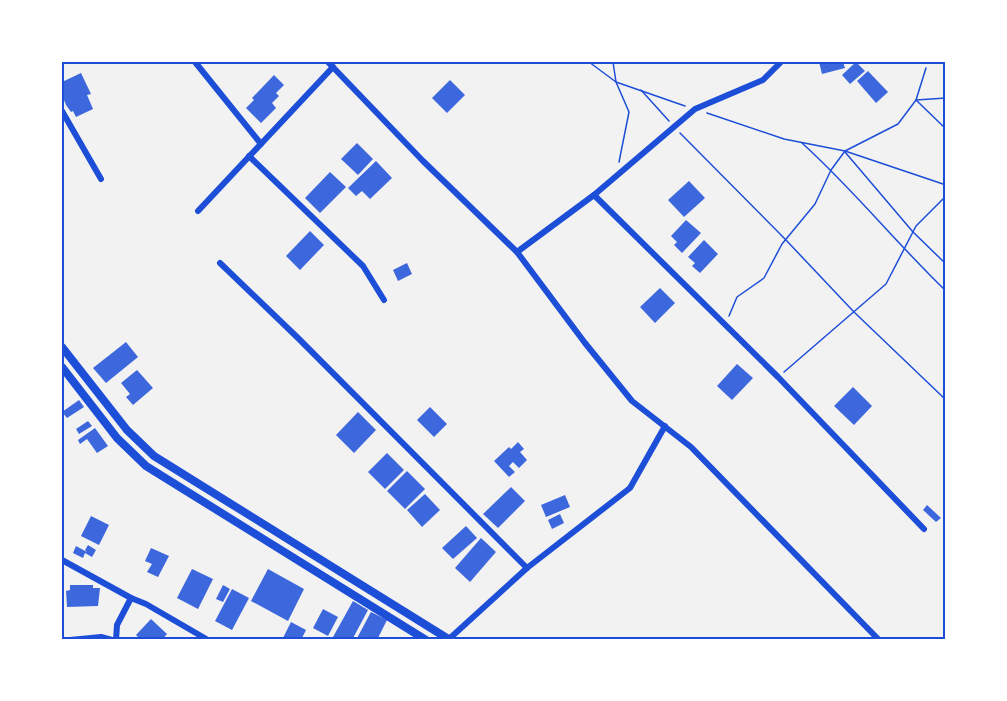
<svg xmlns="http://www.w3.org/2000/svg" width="1007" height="701" font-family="'Sofia Sans Condensed',sans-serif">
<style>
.building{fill:#3d67dc}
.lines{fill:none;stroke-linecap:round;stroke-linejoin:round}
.path{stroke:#1d4ed8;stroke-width:1.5}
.minor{stroke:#1d4ed8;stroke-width:6}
.tertiary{stroke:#1d4ed8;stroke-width:8}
.neatline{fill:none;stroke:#1d4ed8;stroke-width:2}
</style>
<rect width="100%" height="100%" fill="#f2f2f2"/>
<!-- building -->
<g class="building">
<polygon points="819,62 843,62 845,68 822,74"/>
<polygon points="856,62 865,71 850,84 842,75"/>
<polygon points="868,71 888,92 876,103 857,81"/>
<polygon points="81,73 91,94 87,95 93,109 76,117 73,111 71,112 66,105 62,95 62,82"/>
<polygon points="274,75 284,85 276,93 279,96 272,103 276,108 261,123 246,108 254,100 252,98"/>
<polygon points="450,80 465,95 447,113 432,98"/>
<polygon points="357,143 373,159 358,175 341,159"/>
<polygon points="376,161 392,178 370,199 362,191 356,196 348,188"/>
<polygon points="330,172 346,187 320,213 305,198"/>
<polygon points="689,181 705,198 684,217 668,200"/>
<polygon points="686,220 701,233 682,253 674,245 677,242 671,236"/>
<polygon points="310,231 324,245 300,270 286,256"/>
<polygon points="704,240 718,254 700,273 692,266 695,263 688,257"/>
<polygon points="407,263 412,274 398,281 393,270"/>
<polygon points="660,288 675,303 655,323 640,307"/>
<polygon points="126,342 138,357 106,383 93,368"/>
<polygon points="737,364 753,378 732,400 717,386"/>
<polygon points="137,370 153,388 133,405 126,397 130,394 121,383"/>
<polygon points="853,387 872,406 854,425 834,406"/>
<polygon points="79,400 84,407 67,418 62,412"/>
<polygon points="430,407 447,424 434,437 417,420"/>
<polygon points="358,412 376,430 354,453 336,435"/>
<polygon points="88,421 92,426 79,434 76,429"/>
<polygon points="95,428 108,446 97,453 87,439 80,444 78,440"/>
<polygon points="518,442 524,449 520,452 527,460 519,468 513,462 509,466 515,472 509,477 494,461 509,447 511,449"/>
<polygon points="387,453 404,470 385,489 368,472"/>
<polygon points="407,471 425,489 405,509 387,491"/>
<polygon points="511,487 525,501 498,528 483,514"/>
<polygon points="425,494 440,510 422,527 407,510"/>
<polygon points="565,495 570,507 546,517 541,505"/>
<polygon points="927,505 941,518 936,522 923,510"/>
<polygon points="560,514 564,523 552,529 548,520"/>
<polygon points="91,516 109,525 99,545 81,536"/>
<polygon points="466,526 477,538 453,559 442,548"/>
<polygon points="481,538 496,552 470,582 455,568"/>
<polygon points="88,545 96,550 92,557 85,553 83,558 73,553 76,546 87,552 85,550"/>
<polygon points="151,548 169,556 158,577 147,572 152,564 145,561"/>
<polygon points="192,569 213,579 198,609 177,598"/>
<polygon points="268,569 304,589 288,621 251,601"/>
<polygon points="70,585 93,585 93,588 100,588 98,606 67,607 66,591 70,590"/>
<polygon points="223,585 230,589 223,602 216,599"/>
<polygon points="232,589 249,598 232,630 215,621"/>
<polygon points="353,601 368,610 352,640 337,640 333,637"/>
<polygon points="323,609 338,617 328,636 313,628"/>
<polygon points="371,612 387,620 377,640 356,640"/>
<polygon points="151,619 167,634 162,640 141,640 136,635"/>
<polygon points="291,622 306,630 301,640 282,640"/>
</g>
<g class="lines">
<!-- path -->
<g class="path">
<polyline points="589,62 616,82 685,106"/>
<polyline points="613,62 616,82 629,112 619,162"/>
<polyline points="926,68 916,100 946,129"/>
<polyline points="641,90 669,121"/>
<polyline points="707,113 784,139 845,151 946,185"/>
<polyline points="680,133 785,239 854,312 946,400"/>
<path d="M802,143C853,189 896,243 946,291"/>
<polyline points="845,152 913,232 946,264"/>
<polyline points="729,316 737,297 764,278 782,244 815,204 831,170 845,151 898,124 916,100 946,98"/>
<polyline points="784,372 886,284 916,226 946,196"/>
</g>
<!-- minor -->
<g class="minor">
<polyline points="195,62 261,144"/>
<polyline points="328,62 423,161 517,252 585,343 632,401 691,447 879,640"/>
<polyline points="62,111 101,179"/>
<polyline points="249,156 363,266 384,300"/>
<polyline points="594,195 778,377 924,529"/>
<polyline points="198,211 333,67"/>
<polyline points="517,252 594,195 695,109 763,80 781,62"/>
<polyline points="220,263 298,338 527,568"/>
<polyline points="62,560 131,598"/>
<polyline points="449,639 527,568 630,488 665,426"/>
<polyline points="70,640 101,637 112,640"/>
<polyline points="116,640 117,625 131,598 146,604 208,640"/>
</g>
<!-- tertiary -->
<g class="tertiary">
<polyline points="62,347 127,430 154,456 450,640"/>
<polyline points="62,367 117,438 146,466 426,640"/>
</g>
</g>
<!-- border -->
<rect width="1007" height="701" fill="none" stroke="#ffffff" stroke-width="126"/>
<rect x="63" y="63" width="881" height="575" class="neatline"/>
</svg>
